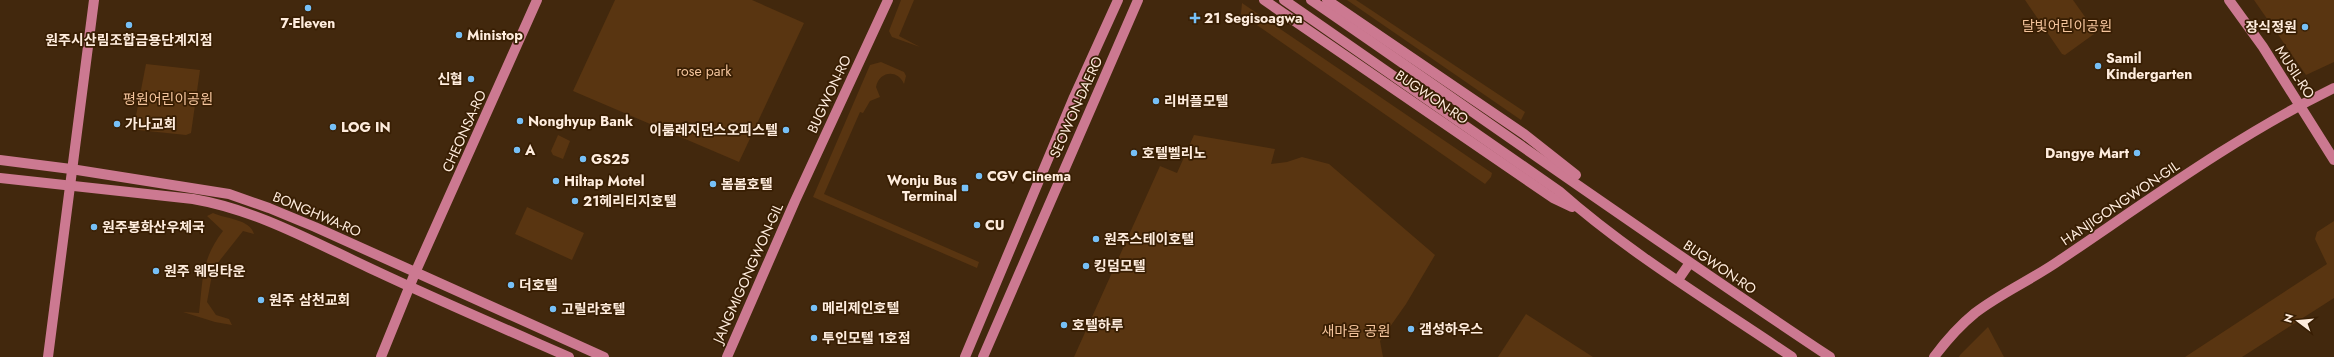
<svg xmlns="http://www.w3.org/2000/svg" width="2334" height="357" font-family="Jost,'Noto Sans KR',sans-serif">
<style>
.green{fill:#593511}
.lines{fill:none;stroke-linecap:round;stroke-linejoin:round}
.secondary{stroke:#cc7991;stroke-width:10}
.poi-dot{fill:#76c0f7;stroke:#381e03;stroke-width:1.5}
.labels{text-anchor:middle;dominant-baseline:central;stroke-width:3.5;stroke-linejoin:round;paint-order:stroke}
.poi-label{font-size:14px;font-weight:bold;fill:#feecdd;stroke:#381e03;text-anchor:start}
.park-label{font-size:14px;fill:#f5c59d;stroke:#381e03}
.street-label{font-size:14px;fill:#feecdd;stroke:#381e03}
</style>
<rect width="100%" height="100%" fill="#42280d"/>
<!-- green -->
<g class="green">
<polygon points="615,0 752,0 804,23 739,162 573,91"/>
<polygon points="901,0 914,0 899,36 920,47 892,37 889,31"/>
<polygon points="1347,0 1356,0 1525,112 1521,120"/>
<polygon points="2025,0 2073,0 2095,31 2094,34 2065,55 2062,54"/>
<polygon points="2254,0 2334,0 2334,62 2306,75"/>
<polygon points="1242,3 1492,173 1491,177 1485,184 1241,14"/>
<path d="M881,62L904,72L906,76L904,84C898,69 879,71 876,87L880,97L870,101L863,113L860,112L824,194L979,262L977,268L813,197L870,65Z"/>
<polygon points="146,64 200,70 191,133 186,135 138,130 134,126"/>
<polygon points="558,135 570,141 563,159 553,155 551,151"/>
<polygon points="1194,135 1275,149 1271,164 1287,162 1302,157 1329,164 1435,255 1406,304 1380,341 1383,357 1074,357 1160,166 1177,173"/>
<polygon points="527,207 584,233 572,260 515,234"/>
<path d="M213,213C226,219 250,219 254,234L243,231L213,269L207,302L216,315L229,319L232,325L215,322L183,312L199,313C203,279 201,260 223,231L207,216Z"/>
<polygon points="2334,221 2334,298 2242,357 2185,357 2327,264 2315,239 2317,232"/>
<polygon points="1526,314 1593,357 1498,357"/>
<polygon points="1988,327 2004,357 1959,357 1960,355"/>
</g>
<g class="lines">
<!-- secondary -->
<g class="secondary">
<polyline points="1264,0 1553,198 1572,207"/>
<path d="M1284,0L1559,191C1630,254 1714,304 1792,357"/>
<path d="M1311,0C1484,119 1655,241 1830,357"/>
<polyline points="1327,0 1524,134 1576,175"/>
<polyline points="2229,0 2263,47 2334,160"/>
<polyline points="0,160 71,169 229,194 269,208 315,227 604,357"/>
<path d="M0,178L193,199C258,210 317,244 376,271C440,301 505,329 569,357"/>
<polyline points="1678,280 1689,264"/>
<polyline points="48,357 94,0"/>
<polyline points="381,357 415,273 537,0"/>
<polyline points="727,357 795,201 888,0"/>
<polyline points="965,357 1074,97 1118,0"/>
<polyline points="983,357 1138,0"/>
<path d="M1934,357C1946,341 1959,326 1975,313C2001,293 2033,279 2060,260C2149,200 2238,135 2334,88"/>
</g>
</g>
<!-- markers -->
<g class="poi-dot">
<circle cx="308" cy="8" r="4"/>
<path d="M1193 12h4v4h4v4h-4v4h-4v-4h-4v-4h4z"/>
<circle cx="129" cy="25" r="4"/>
<circle cx="2305" cy="27" r="4"/>
<circle cx="459" cy="35" r="4"/>
<circle cx="2098" cy="66" r="4"/>
<circle cx="471" cy="79" r="4"/>
<circle cx="1156" cy="101" r="4"/>
<circle cx="520" cy="121" r="4"/>
<circle cx="117" cy="124" r="4"/>
<circle cx="333" cy="127" r="4"/>
<circle cx="786" cy="130" r="4"/>
<circle cx="517" cy="150" r="4"/>
<circle cx="1134" cy="153" r="4"/>
<circle cx="2137" cy="153" r="4"/>
<circle cx="583" cy="159" r="4"/>
<circle cx="979" cy="176" r="4"/>
<circle cx="556" cy="181" r="4"/>
<circle cx="713" cy="184" r="4"/>
<rect x="961" y="184" width="8" height="8" rx="2"/>
<circle cx="575" cy="201" r="4"/>
<circle cx="977" cy="225" r="4"/>
<circle cx="94" cy="227" r="4"/>
<circle cx="1096" cy="239" r="4"/>
<circle cx="1086" cy="266" r="4"/>
<circle cx="156" cy="271" r="4"/>
<circle cx="511" cy="285" r="4"/>
<circle cx="261" cy="300" r="4"/>
<circle cx="814" cy="308" r="4"/>
<circle cx="553" cy="309" r="4"/>
<circle cx="1064" cy="325" r="4"/>
<circle cx="1411" cy="329" r="4"/>
<circle cx="814" cy="338" r="4"/>
</g>
<g class="labels">
<!-- poi labels -->
<g class="poi-label">
<text x="1204" y="18">21 Segisoagwa</text>
<text x="308" y="23" text-anchor="middle">7-Eleven</text>
<text x="2297" y="27" text-anchor="end">장식정원</text>
<text x="467" y="35">Ministop</text>
<text x="129" y="40" text-anchor="middle">원주시산림조합금용단계지점</text>
<text x="2106" y="58">Samil<tspan x="2106" dy="16">Kindergarten</tspan></text>
<text x="463" y="79" text-anchor="end">신협</text>
<text x="1164" y="101">리버플모텔</text>
<text x="528" y="121">Nonghyup Bank</text>
<text x="125" y="124">가나교회</text>
<text x="341" y="127">LOG IN</text>
<text x="778" y="130" text-anchor="end">이룸레지던스오피스텔</text>
<text x="525" y="150">A</text>
<text x="1142" y="153">호텔벨리노</text>
<text x="2129" y="153" text-anchor="end">Dangye Mart</text>
<text x="591" y="159">GS25</text>
<text x="987" y="176">CGV Cinema</text>
<text x="957" y="180" text-anchor="end">Wonju Bus<tspan x="957" dy="16">Terminal</tspan></text>
<text x="564" y="181">Hiltap Motel</text>
<text x="721" y="184">봄봄호텔</text>
<text x="583" y="201">21헤리티지호텔</text>
<text x="985" y="225">CU</text>
<text x="102" y="227">원주봉화산우체국</text>
<text x="1104" y="239">원주스테이호텔</text>
<text x="1094" y="266">킹덤모텔</text>
<text x="164" y="271">원주 웨딩타운</text>
<text x="519" y="285">더호텔</text>
<text x="269" y="300">원주 삼천교회</text>
<text x="822" y="308">메리제인호텔</text>
<text x="561" y="309">고릴라호텔</text>
<text x="1072" y="325">호텔하루</text>
<text x="1419" y="329">갬성하우스</text>
<text x="822" y="338">투인모텔 1호점</text>
</g>
<!-- park labels -->
<g class="park-label">
<text x="2067" y="26">달빛어린이공원</text>
<text x="704" y="71">rose park</text>
<text x="168" y="99">평원어린이공원</text>
<text x="1356" y="331">새마음 공원</text>
</g>
<!-- street labels -->
<g class="street-label">
<text transform="translate(2295 72) rotate(57)">MUSIL-RO</text>
<text transform="translate(829 94) rotate(-65)">BUGWON-RO</text>
<text transform="translate(1432 97) rotate(34)">BUGWON-RO</text>
<text transform="translate(1076 107) rotate(-66)">SEOWON-DAERO</text>
<text transform="translate(464 131) rotate(-66)">CHEONSA-RO</text>
<text transform="translate(2120 203) rotate(-34)">HANJIGONGWON-GIL</text>
<text transform="translate(317 214) rotate(23)">BONGHWA-RO</text>
<text transform="translate(1720 267) rotate(34)">BUGWON-RO</text>
<text transform="translate(748 273) rotate(-66)">JANGMIGONGWON-GIL</text>
</g>
</g>
<!-- north arrow -->
<g transform="translate(2298 321) rotate(286)" stroke="#381e03" stroke-width="3" paint-order="stroke">
<path d="M0-3L7 15L0 10L-7 15Z" fill="#feecdd"/>
<text y="-6" font-size="11" font-weight="bold" text-anchor="middle" fill="#feecdd">N</text>
</g>
</svg>
